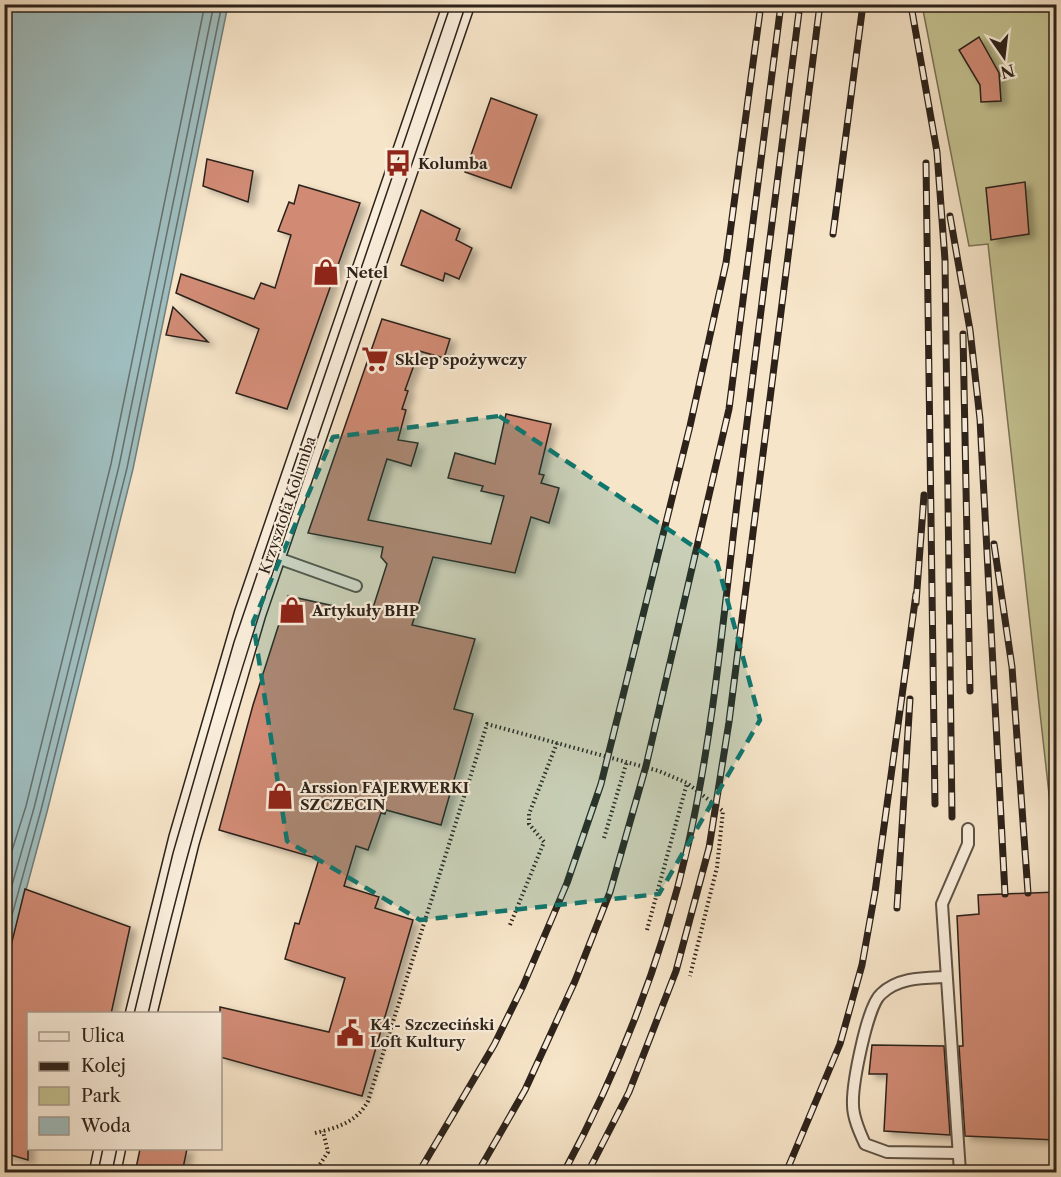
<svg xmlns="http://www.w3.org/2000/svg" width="1061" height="1177" font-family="'Libre Caslon Text',serif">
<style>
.green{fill:#c4c291;stroke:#787256;stroke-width:1.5}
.water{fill:#9fbdbe;stroke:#717f7c;stroke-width:1.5}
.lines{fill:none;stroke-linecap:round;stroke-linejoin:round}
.shore{stroke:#66706c;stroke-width:1.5}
.building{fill:#d18b74;stroke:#2c221a;stroke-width:1.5;filter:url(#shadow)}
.lane-casing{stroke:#5f5346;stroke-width:14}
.secondary-casing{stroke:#2c221a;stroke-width:33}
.path{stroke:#2c221a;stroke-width:4;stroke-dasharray:1.5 3;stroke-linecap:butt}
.lane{stroke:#faeedc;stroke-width:10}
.secondary{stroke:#faeedc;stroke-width:30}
.tram{stroke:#2c221a;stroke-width:1.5}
.rail-casing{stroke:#2c221a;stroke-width:7}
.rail{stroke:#faeedc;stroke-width:4.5;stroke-dasharray:14;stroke-linecap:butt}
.marked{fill:#0f766e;fill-opacity:0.2;stroke:#0f766e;stroke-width:4.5;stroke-dasharray:12 8;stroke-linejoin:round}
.labels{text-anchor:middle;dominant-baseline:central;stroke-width:4.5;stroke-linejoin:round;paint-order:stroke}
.poi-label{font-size:15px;font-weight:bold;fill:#2c221a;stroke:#faeedc;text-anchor:start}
.street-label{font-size:15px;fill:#2c221a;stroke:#faeedc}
</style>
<defs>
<filter id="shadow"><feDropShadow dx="6" dy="4" stdDeviation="3" flood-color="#0004"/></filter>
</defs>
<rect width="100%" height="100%" fill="#f7e5c9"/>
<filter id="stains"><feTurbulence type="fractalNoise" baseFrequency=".00333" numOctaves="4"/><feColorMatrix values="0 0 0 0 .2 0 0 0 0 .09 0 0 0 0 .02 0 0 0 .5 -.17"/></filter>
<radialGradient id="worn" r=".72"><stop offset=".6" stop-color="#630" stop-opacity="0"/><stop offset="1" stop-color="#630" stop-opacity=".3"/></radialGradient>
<!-- green -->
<polygon class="green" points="922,5 1056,5 1056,811 1051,812 988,244 969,246"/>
<!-- water -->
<polygon class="water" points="5,4 228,5 133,469 47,812 5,968"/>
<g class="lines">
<!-- shore -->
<g class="shore">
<polyline points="4,876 26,806 111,464 205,4"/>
<polyline points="4,913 34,808 119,466 214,4"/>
<polyline points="4,944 41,810 127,468 222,4"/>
</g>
</g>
<!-- building -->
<g class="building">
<polygon points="979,37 999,73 1001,101 981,102 980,85 959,50"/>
<polygon points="491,98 537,115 511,188 465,172"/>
<polygon points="207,159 253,171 248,202 203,186"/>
<polygon points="1025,182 1029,234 991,240 986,188"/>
<polygon points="299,185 360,203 287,409 236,393 259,329 176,293 181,274 254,299 261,283 275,288 291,235 278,231 289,202 294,204"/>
<polygon points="421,210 460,229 456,240 472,248 459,279 445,273 443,281 401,265"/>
<polygon points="173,307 208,342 166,335"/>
<polygon points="382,319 450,339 444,358 419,351 405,390 408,391 402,409 406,410 398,440 418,443 411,466 387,459 368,520 491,544 504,496 481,491 483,486 448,478 455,453 495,464 506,414 551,424 539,474 544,475 541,483 559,488 549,523 531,517 515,573 433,557 412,625 475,639 454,709 473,714 441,825 386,810 385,814 381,813 368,850 356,846 344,886 379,897 375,908 413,920 362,1096 220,1057 220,1007 329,1032 345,978 285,959 295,923 299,924 319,859 219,830 253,705 288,596 371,614 387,564 381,557 383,547 308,533"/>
<polygon points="25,889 130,927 111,1014 28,1014 28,1160 4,1153 4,974"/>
<polygon points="1056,892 1056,1140 965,1136 959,1046 963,1046 957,916 979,914 978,895"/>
<polygon points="872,1045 944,1046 950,1135 884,1131 887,1074 869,1074"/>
<polygon points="140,1149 187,1149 182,1173 135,1173"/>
</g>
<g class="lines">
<defs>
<g id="lane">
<polyline points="272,556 356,586"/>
<path d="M946,977C924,978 899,977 881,994C867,1006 852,1085 853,1105C853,1118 860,1133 865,1144L887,1152L958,1153"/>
<polyline points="960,1172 942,904 968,844 968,829"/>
</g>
<g id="secondary">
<polyline points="141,1014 184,840 250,614 459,4"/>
<polyline points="105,1172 110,1148"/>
</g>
</defs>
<!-- lane casing -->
<use href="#lane" class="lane-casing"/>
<!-- secondary casing -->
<use href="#secondary" class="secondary-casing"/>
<!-- path -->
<g class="path">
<polyline points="604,838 627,761"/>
<polyline points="510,925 544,842 529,824 529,814 557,743"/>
<polyline points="647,930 687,783"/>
<path d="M315,1133C337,1128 357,1122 368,1101L487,724L659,771L687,783L723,811L717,867L690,976"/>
<polyline points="315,1172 328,1152 323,1131"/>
</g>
<!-- lane -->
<use href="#lane" class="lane"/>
<!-- secondary -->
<use href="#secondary" class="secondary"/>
<!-- tram -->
<g class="tram">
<polyline points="134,1014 173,853 234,642 451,4"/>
<path d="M148,1014C227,667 355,340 466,4"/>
<polyline points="98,1172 103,1148"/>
<polyline points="112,1172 117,1148"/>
</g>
<defs>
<g id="rail">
<polyline points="912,11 937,152 945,260 952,817"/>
<polyline points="926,163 935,804"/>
<polyline points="950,216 970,330 980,419 1005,894"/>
<polyline points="833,234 863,4"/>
<polyline points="963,334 970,691"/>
<polyline points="994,544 1012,667 1028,893"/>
<polyline points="916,603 924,495"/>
<polyline points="897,908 910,699"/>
<polyline points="787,1170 840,1044 862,965 875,892 916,594"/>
<polyline points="419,1172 494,1045 523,986 567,883 601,784 690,426 726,263 761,4"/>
<polyline points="478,1172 525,1090 575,981 610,892 646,766 729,409 781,4"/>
<path d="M564,1172C620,1068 663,957 689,841C714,728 724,610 738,495C758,331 779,168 800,4"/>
<polyline points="588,1172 629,1092 676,971 709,848 729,722 820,4"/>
</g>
</defs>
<!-- rail casing -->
<use href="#rail" class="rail-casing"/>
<!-- rail -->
<use href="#rail" class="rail"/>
</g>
<!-- marked area -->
<path class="marked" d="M499,416L717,562L760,720L659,894L420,920L287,841L253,622L333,437Z"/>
<!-- icons -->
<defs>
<symbol id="bus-bare" viewBox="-9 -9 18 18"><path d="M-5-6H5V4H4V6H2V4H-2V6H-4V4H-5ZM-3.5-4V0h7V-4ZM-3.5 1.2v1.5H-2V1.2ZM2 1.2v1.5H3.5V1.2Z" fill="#8f2418" stroke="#faeedc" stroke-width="2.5" paint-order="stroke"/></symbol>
<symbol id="shop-bare" viewBox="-9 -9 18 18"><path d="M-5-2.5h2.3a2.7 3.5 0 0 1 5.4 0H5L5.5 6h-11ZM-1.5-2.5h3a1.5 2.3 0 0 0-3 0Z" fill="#8f2418" stroke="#faeedc" stroke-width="2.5" paint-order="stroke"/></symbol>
<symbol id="supermarket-bare" viewBox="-9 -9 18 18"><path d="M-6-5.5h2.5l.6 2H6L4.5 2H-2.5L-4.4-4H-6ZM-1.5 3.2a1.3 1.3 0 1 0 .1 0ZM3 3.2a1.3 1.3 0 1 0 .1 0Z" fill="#8f2418" stroke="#faeedc" stroke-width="2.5" paint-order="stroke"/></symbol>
<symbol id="civic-bare" viewBox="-9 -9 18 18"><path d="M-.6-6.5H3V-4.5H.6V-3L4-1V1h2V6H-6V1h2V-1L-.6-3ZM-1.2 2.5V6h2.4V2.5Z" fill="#8f2418" stroke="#faeedc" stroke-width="2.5" paint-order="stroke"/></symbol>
</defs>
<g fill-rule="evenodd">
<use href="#bus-bare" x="379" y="144" width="38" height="38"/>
<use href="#shop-bare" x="307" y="253" width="38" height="38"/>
<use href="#supermarket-bare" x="356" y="340" width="38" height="38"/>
<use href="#shop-bare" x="273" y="591" width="38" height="38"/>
<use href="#shop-bare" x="261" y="777" width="38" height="38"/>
<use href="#civic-bare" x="331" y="1014" width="38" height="38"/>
</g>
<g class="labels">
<!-- poi labels -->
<g class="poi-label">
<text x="418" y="163">Kolumba</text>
<text x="346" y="272">Netel</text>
<text x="395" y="359">Sklep spożywczy</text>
<text x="312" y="610">Artykuły BHP</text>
<text x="300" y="787">Arssion FAJERWERKI<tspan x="300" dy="17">SZCZECIN</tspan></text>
<text x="370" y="1024">K4 - Szczeciński<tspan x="370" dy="17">Loft Kultury</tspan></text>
</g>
<!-- street labels -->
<g class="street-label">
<text transform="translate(287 505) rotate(-71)">Krzysztofa Kolumba</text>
</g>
</g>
<!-- margin -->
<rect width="1061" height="1177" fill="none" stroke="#f7e5c9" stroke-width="24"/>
<rect x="6" y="6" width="1049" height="1165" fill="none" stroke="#2c221a" stroke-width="3"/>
<rect x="12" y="12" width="1037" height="1153" fill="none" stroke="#2c221a" stroke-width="1.5"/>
<!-- legend -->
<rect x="27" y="1012" width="195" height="138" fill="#faeedc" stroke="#a89c8e" stroke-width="1.5"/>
<rect x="39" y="1032" width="30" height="9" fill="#faeedc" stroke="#a89c8e" stroke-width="1.5"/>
<text x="81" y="1042" font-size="18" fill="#2c221a">Ulica</text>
<rect x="39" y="1062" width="30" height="9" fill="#2c221a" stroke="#a89c8e" stroke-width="1.5"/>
<text x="81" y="1072" font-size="18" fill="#2c221a">Kolej</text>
<rect x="39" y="1087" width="30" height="18" fill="#c4c291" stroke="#a89c8e" stroke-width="1.5"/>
<text x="81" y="1102" font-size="18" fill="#2c221a">Park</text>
<rect x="39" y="1117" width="30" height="18" fill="#9fbdbe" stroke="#a89c8e" stroke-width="1.5"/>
<text x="81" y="1132" font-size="18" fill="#2c221a">Woda</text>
<!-- north arrow -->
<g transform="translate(1004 57) rotate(166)" stroke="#faeedc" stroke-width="4.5" paint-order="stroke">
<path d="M0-4.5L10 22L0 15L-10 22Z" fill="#2c221a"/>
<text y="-9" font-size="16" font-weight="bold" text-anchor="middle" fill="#2c221a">N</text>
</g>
<rect width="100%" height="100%" filter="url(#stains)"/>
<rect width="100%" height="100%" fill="url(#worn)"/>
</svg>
